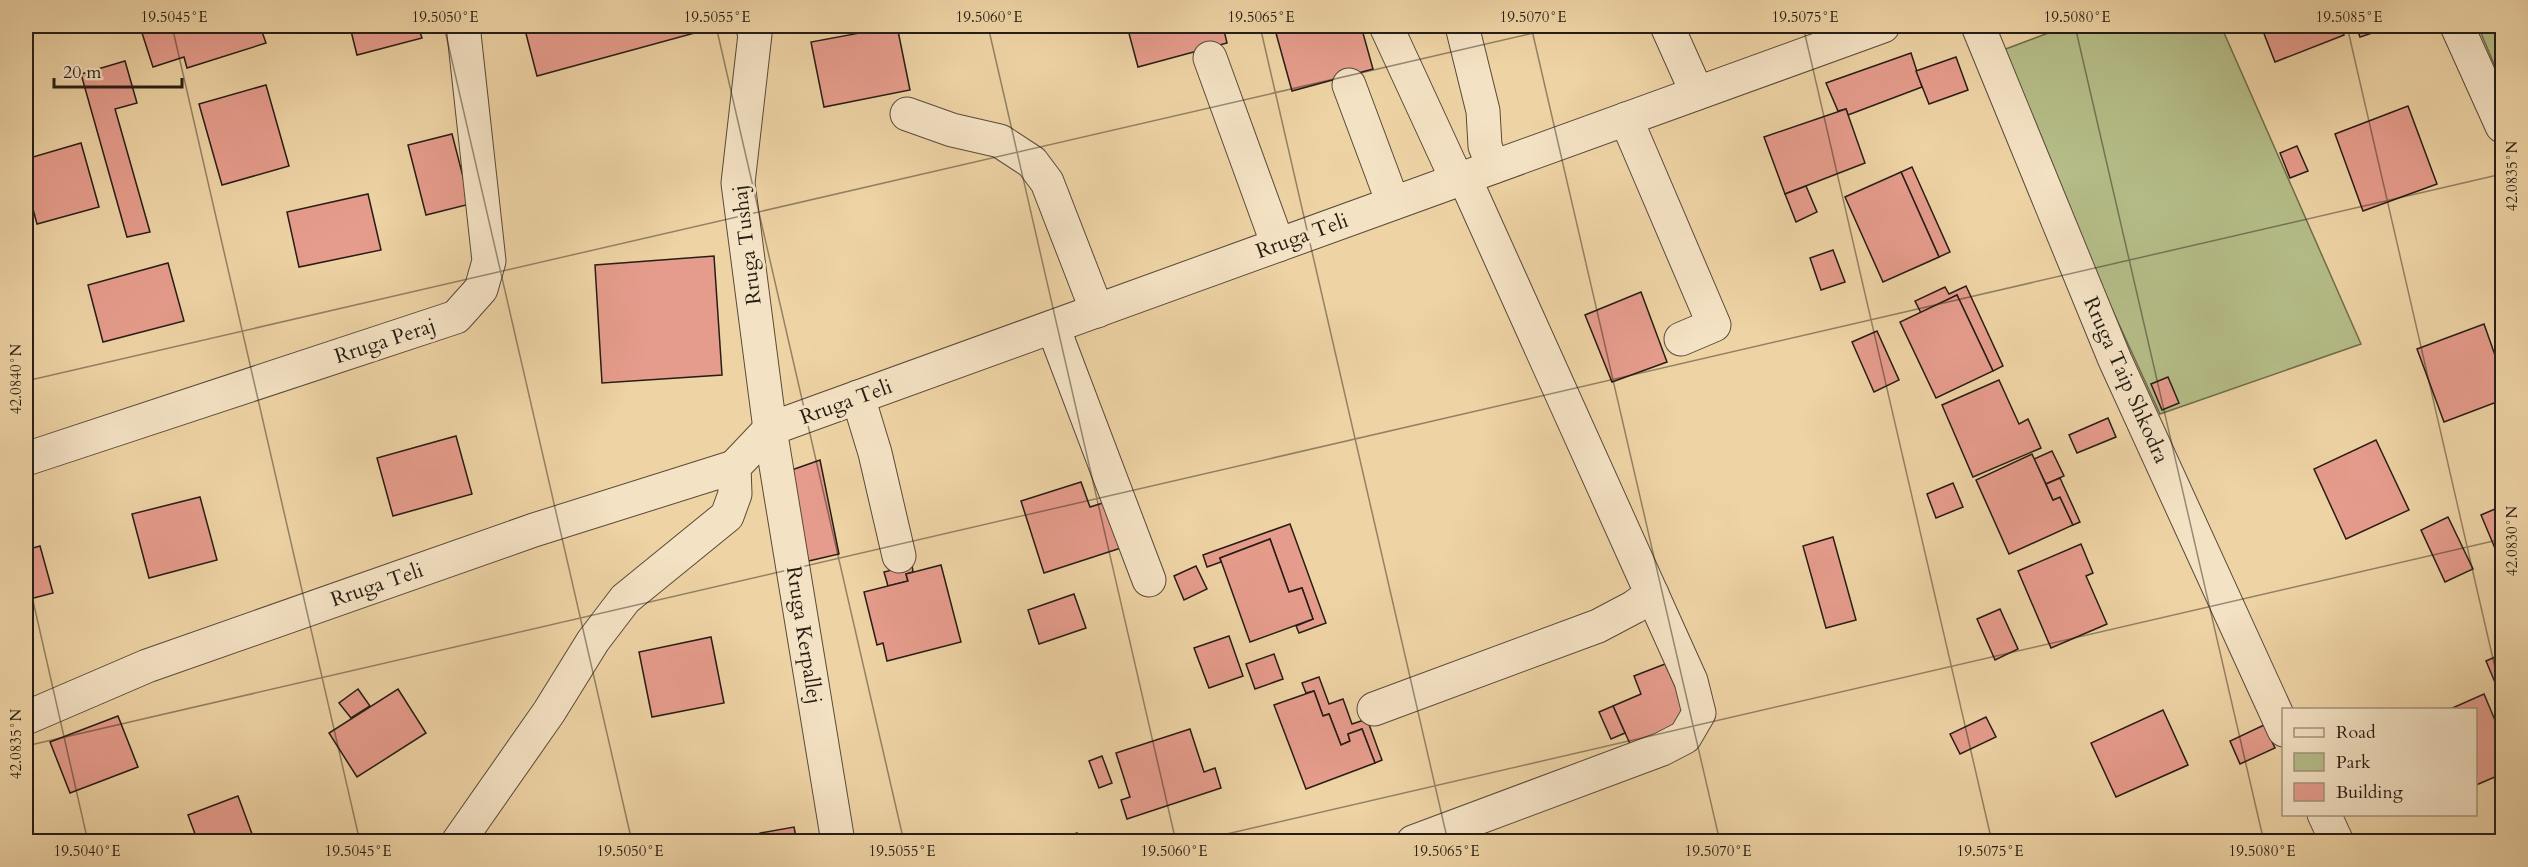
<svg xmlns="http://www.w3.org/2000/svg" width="2528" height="867" font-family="Cardo,serif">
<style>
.green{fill:#b5bd88;stroke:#6e6d4e;stroke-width:1.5}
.building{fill:#e69c8c;stroke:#261d15;stroke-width:1.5}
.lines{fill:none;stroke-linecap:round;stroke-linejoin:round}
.minor-casing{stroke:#584a39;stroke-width:35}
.minor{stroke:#f4e2c4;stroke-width:33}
.ticks{fill:none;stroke:#261d15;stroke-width:1.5;stroke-opacity:0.45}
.labels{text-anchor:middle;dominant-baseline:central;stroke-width:6;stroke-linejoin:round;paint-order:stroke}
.street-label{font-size:21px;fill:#261d15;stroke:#f4e2c4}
.neatline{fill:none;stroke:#261d15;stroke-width:2}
.ticks-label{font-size:15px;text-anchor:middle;fill:#261d15}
</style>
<rect width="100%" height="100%" fill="#eed3a5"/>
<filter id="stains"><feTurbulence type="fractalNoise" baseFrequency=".00333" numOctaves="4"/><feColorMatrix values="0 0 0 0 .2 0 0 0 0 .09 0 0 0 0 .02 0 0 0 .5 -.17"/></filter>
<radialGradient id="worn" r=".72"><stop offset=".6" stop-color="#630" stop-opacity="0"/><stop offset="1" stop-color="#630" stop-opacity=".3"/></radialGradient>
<!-- green -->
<g class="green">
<polygon points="2067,26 2221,26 2361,344 2160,414 1995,53"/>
<polygon points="2478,26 2502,26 2502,83"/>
</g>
<!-- building -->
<g class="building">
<polygon points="167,26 260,26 266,43 187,68 184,57 153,67 142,33"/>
<polygon points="372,26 418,26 422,38 357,55 351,31"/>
<polygon points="524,26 701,26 702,31 537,76"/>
<polygon points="897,26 910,90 824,107 811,42"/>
<polygon points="1127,26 1223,26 1227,43 1138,67"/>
<polygon points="1274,26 1361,26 1373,69 1292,91"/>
<polygon points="2261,26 2340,26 2344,35 2275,62"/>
<polygon points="2356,26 2393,26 2360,37"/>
<polygon points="1911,53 1922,87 1848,115 1846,109 1838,111 1826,83"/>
<polygon points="1956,57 1968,90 1929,104 1916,71"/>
<polygon points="125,61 137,103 115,109 150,232 127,237 81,74"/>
<polygon points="266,85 289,166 222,185 199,104"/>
<polygon points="2408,106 2437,184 2363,211 2335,134"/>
<polygon points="1846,109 1865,163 1785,194 1764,137"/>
<polygon points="452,134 470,204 426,215 408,145"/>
<polygon points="81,143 99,207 37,224 26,183 26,159"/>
<polygon points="2297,146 2308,171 2290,178 2280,153"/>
<polygon points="1912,167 1950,252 1939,257 1901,172"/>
<polygon points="1901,172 1939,257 1883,282 1845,197"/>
<polygon points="1806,186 1817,212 1796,222 1785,194"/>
<polygon points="368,194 381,250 299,267 287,212"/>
<polygon points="1833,250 1845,282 1821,290 1810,258"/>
<polygon points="714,256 722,375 602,383 595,265"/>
<polygon points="168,263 184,321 103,342 88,285"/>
<polygon points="1966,286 2003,366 1993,371 1957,295 1921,313 1915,301 1945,287 1949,294"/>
<polygon points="1641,292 1667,362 1612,382 1585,315"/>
<polygon points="1957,295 1993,371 1936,398 1900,322"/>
<polygon points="2484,324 2502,375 2502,400 2444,422 2417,349"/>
<polygon points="1877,331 1899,380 1874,392 1852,342"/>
<polygon points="2168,377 2179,403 2162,410 2151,384"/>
<polygon points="1999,380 2019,424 2028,419 2041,448 1973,477 1942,405"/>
<polygon points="2108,418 2116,437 2077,453 2069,435"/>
<polygon points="456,436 472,494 393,516 377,458"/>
<polygon points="2376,440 2409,510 2346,539 2314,469"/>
<polygon points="2052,451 2064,476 2046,484 2034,459"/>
<polygon points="2032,454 2053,500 2060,497 2073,525 2009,554 1976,480"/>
<polygon points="820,460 839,554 800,563 786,472"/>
<polygon points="2060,478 2080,522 2073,525 2060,497 2053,500 2046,484"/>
<polygon points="1081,482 1090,507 1109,501 1124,547 1044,573 1021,501"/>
<polygon points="1953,483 1963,507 1936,518 1927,494"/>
<polygon points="200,497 217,560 149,578 132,514"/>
<polygon points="2502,506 2502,565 2481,515"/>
<polygon points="2448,517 2473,569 2445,582 2421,530"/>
<polygon points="1290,524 1326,623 1299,633 1296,626 1313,619 1302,588 1289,592 1270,539 1220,558 1221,562 1207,567 1203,555"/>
<polygon points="1833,537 1856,620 1826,628 1803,546"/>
<polygon points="1270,539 1289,592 1302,588 1313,619 1250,642 1220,558"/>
<polygon points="2081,544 2093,573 2086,576 2107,624 2051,648 2018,571"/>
<polygon points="40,546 53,593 26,600 26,550"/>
<polygon points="912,565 913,572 906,574 908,581 888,586 884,572"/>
<polygon points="941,565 961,642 887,661 883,643 877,645 864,592 908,581 906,574"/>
<polygon points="1196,566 1207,589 1184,600 1174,576"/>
<polygon points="1074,594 1086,628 1039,644 1028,610"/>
<polygon points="2000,609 2018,649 1995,660 1977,619"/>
<polygon points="1229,636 1243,676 1209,688 1194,648"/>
<polygon points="711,637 724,703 652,717 639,652"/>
<polygon points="1274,654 1283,679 1255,689 1246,664"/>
<polygon points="2502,654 2502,699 2486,661"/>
<polygon points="1665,664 1686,710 1670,731 1631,746 1613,706 1641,694 1634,676"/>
<polygon points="1319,677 1329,704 1343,699 1352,724 1367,719 1382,760 1375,763 1362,729 1348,734 1350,741 1341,745 1329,714 1323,716 1314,691 1306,693 1302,683"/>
<polygon points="358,689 370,706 351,718 339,703"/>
<polygon points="398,689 426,733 357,777 329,733"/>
<polygon points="1314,691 1323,716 1329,714 1341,745 1350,741 1348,734 1362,729 1375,763 1306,789 1274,705"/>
<polygon points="2484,694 2502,737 2502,774 2476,785 2476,710 2448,710"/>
<polygon points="1613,706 1625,733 1611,739 1599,712"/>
<polygon points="2163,710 2188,765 2116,797 2091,743"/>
<polygon points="118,716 138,767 70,793 50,742"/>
<polygon points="1986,717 1996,737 1960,754 1950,734"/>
<polygon points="2264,725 2275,748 2240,764 2230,741"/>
<polygon points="1190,729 1204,772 1215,768 1221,788 1127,819 1121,800 1130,797 1116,753"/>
<polygon points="1102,756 1112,783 1099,788 1089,761"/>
<polygon points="238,796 255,842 198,842 188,815"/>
<polygon points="794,827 797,842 762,842 760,833"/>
<polygon points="1077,833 1079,842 1050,842"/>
</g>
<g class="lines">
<defs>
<g id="minor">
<polyline points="752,26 755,34 738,183 770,429 838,842"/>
<polyline points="1386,26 1457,180"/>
<polyline points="1462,26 1483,111 1485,146 1493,167"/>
<polyline points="1667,26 1697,93"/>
<polyline points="1978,26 2115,360 2284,730"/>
<polyline points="2457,26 2502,126"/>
<polyline points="1210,58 1278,245"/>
<polyline points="1349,85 1393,203"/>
<polyline points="907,114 952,130 1000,141 1032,162 1047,182 1097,311"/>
<polyline points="1626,119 1714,325 1681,339"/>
<polyline points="1053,327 1149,580"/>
<polyline points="858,397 875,453 899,556"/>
<polyline points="26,459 456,317 481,289 489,261 464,34 466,26"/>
<polyline points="1374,709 1598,626 1634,607 1652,594"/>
<polyline points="26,718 147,666 534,530 734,467"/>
<polyline points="2324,814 2337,842"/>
<polyline points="458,842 549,712 593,641 625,599 727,516 735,494 734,467 770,429 1883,26"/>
<polyline points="1413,842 1662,749 1685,737 1699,713 1691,681 1464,177"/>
</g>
</defs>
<!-- minor casing -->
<use href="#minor" class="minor-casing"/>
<!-- minor -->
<use href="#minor" class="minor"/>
</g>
<!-- ticks -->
<path class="ticks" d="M172,26L360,842M444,26L632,842M716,26L904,842M988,26L1176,842M1260,26L1448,842M1531,26L1720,842M1803,26L1992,842M2075,26L2264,842M2347,26L2502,698M26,381L1564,26M26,570L88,842M26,746L2502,174M1192,842L2502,539"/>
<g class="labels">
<!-- street labels -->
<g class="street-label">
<text transform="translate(1302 236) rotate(-20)">Rruga Teli</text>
<text transform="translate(747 245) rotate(-97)">Rruga Tushaj</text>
<text transform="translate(385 341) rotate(-18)">Rruga Peraj</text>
<text transform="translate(2126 380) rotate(66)">Rruga Taip Shkodra</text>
<text transform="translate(846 402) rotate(-20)">Rruga Teli</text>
<text transform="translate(377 585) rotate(-19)">Rruga Teli</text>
<text transform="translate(804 635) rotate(81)">Rruga Kerpallej</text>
</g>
</g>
<!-- margin -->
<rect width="2528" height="867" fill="none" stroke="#eed3a5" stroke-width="66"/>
<!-- legend -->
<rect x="2282" y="708" width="195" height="108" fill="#f4e2c4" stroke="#a2937e" stroke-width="1.5"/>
<rect x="2294" y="728" width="30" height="9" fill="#f4e2c4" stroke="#a2937e" stroke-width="1.5"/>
<text x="2336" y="738" font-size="18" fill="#261d15">Road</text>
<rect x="2294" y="753" width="30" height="18" fill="#b5bd88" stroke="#a2937e" stroke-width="1.5"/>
<text x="2336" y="768" font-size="18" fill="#261d15">Park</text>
<rect x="2294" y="783" width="30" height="18" fill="#e69c8c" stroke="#a2937e" stroke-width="1.5"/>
<text x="2336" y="798" font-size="18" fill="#261d15">Building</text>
<!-- scale -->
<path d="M54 78v9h128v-9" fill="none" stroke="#261d15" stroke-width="3"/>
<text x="63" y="78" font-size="18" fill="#261d15" stroke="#f4e2c4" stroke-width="4.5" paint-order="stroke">20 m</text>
<rect x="33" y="33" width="2462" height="801" class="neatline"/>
<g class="ticks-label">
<text x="174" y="22">19.5045°E</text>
<text x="445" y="22">19.5050°E</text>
<text x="717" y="22">19.5055°E</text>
<text x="989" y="22">19.5060°E</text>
<text x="1261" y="22">19.5065°E</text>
<text x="1533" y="22">19.5070°E</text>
<text x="1805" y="22">19.5075°E</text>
<text x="2077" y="22">19.5080°E</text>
<text x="2349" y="22">19.5085°E</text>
<text transform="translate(2512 176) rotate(-90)" y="5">42.0835°N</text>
<text transform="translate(16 379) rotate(-90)" y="5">42.0840°N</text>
<text transform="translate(2512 541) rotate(-90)" y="5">42.0830°N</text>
<text transform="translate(16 744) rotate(-90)" y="5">42.0835°N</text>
<text x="87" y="856">19.5040°E</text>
<text x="358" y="856">19.5045°E</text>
<text x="630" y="856">19.5050°E</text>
<text x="902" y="856">19.5055°E</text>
<text x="1174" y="856">19.5060°E</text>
<text x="1446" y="856">19.5065°E</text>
<text x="1718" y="856">19.5070°E</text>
<text x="1990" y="856">19.5075°E</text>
<text x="2262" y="856">19.5080°E</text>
</g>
<rect width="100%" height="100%" filter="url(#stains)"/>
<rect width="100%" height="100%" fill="url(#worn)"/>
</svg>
